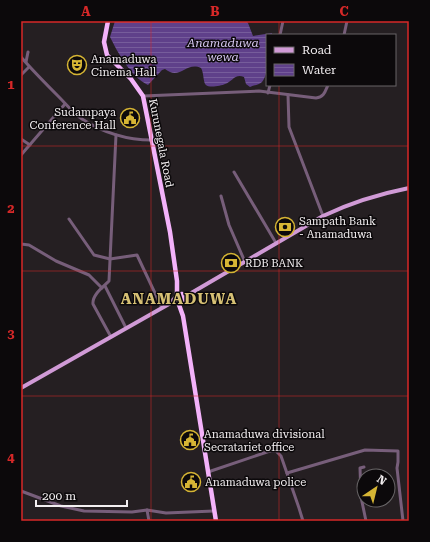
<svg xmlns="http://www.w3.org/2000/svg" width="430" height="542" font-family="'Roboto Serif',serif">
<style>
.water{fill:url(#water-rules)}
.lines{fill:none;stroke-linecap:round;stroke-linejoin:round}
.minor{stroke:#775e7a;stroke-width:3}
.major{stroke:#d09ad6;stroke-width:4}
.highway{stroke:#f3b2fa;stroke-width:4.5}
.grid{fill:none;stroke:#d62828;stroke-width:1;stroke-opacity:0.55}
.labels{text-anchor:middle;dominant-baseline:central;stroke-width:3;stroke-linejoin:round;paint-order:stroke}
.poi-label{font-size:11px;fill:#f3eff1;stroke:#0c090b;text-anchor:start}
.street-label{font-size:11px;fill:#f3eff1;stroke:#0c090b}
.water-label{font-size:12px;font-style:italic;fill:#d7c8f2;stroke:#0c090b}
.district-label{font-size:15px;font-weight:bold;letter-spacing:1px;fill:#d6c074;stroke:#0c090b}
.neatline{fill:none;stroke:#d62828;stroke-width:1.5}
.grid-label{font-size:13px;text-anchor:middle;font-weight:bold;fill:#d62828}
</style>
<defs>
<pattern id="water-rules" width="6" height="5" patternUnits="userSpaceOnUse"><rect width="6" height="5" fill="#5f408a"/><path d="M0 2.5h6" fill="none" stroke="#765c9b"/></pattern>
</defs>
<rect width="100%" height="100%" fill="#251f22"/>
<!-- water -->
<path class="water" d="M115,21H246L248,23L253,36L272,33V35H267C267,47 270,73 262,82C259,85 254,85 250,87L246,84L244,77C235,73 232,82 225,84C221,86 209,88 206,85C203,83 204,73 201,68C186,61 180,81 165,69L162,70L148,85C131,77 118,53 110,37Z"/>
<g class="lines">
<!-- minor -->
<g class="minor">
<polyline points="280,35 283,21"/>
<polyline points="344,35 347,21"/>
<path d="M21,57C33,71 46,84 59,97C66,104 73,113 82,119C102,132 127,140 152,140"/>
<polyline points="26,62 28,52"/>
<polyline points="21,75 29,67"/>
<polyline points="268,93 270,85"/>
<polyline points="288,95 289,127 323,216"/>
<path d="M143,96L259,91L316,98C324,97 325,92 328,85"/>
<polyline points="21,139 30,145"/>
<polyline points="21,155 65,104"/>
<polyline points="234,172 276,243"/>
<polyline points="221,196 229,225 245,262"/>
<polyline points="69,219 94,255 110,259 137,255 162,308"/>
<polyline points="21,244 29,245 56,261 89,275 102,288"/>
<polyline points="105,286 126,328"/>
<path d="M111,337L93,304C92,295 103,287 109,281L116,135"/>
<polyline points="364,467 360,468 361,497 366,521"/>
<polyline points="208,472 270,451 276,451 281,456 299,508 303,521"/>
<polyline points="287,473 365,450 398,451 398,462 397,468 403,521"/>
<polyline points="21,491 61,506 84,511 132,512 147,510 166,513 214,511"/>
<polyline points="147,510 149,521"/>
</g>
<!-- major -->
<g class="major">
<path d="M184,298L193,292L323,216C350,203 379,194 409,188"/>
<polyline points="21,388 169,304 176,297"/>
</g>
<!-- highway -->
<g class="highway">
<polyline points="108,21 104,42 107,55 131,79 143,96 170,232 177,281 177,296"/>
<polyline points="178,302 181,302 184,300 184,297 182,294 177,295 176,299 178,302 183,316 216,521"/>
</g>
</g>
<!-- grid -->
<path class="grid" d="M151,21V521M279,21V35M279,85V521M21,146H409M21,271H409M21,396H409"/>
<!-- icons -->
<defs>
<symbol id="theatre-ring" viewBox="-11 -11 22 22"><circle r="9.5" fill="#0c090b" stroke="#d6b534" stroke-width="1.5"/><path d="M-5-5.5Q0-4 5-5.5V0Q5 5 0 6Q-5 5-5 0ZM-3.3-2.5H-1v1.5H-3.3ZM1-2.5H3.3v1.5H1ZM-2.8 1Q0 5.5 2.8 1Z" fill="#d6b534"/></symbol>
<symbol id="civic-ring" viewBox="-11 -11 22 22"><circle r="9.5" fill="#0c090b" stroke="#d6b534" stroke-width="1.5"/><path d="M-.6-6.5H3V-4.5H.6V-3L4-1V1h2V6H-6V1h2V-1L-.6-3ZM-1.2 2.5V6h2.4V2.5Z" fill="#d6b534"/></symbol>
<symbol id="bank-ring" viewBox="-11 -11 22 22"><circle r="9.5" fill="#0c090b" stroke="#d6b534" stroke-width="1.5"/><path d="M-6-4H6V4H-6ZM0-2.3a2.3 2.3 0 1 0 0 4.6a2.3 2.3 0 1 0 0-4.6Z" fill="#d6b534"/></symbol>
</defs>
<g fill-rule="evenodd">
<use href="#theatre-ring" x="66" y="54" width="22" height="22"/>
<use href="#civic-ring" x="119" y="107" width="22" height="22"/>
<use href="#bank-ring" x="274" y="216" width="22" height="22"/>
<use href="#bank-ring" x="220" y="252" width="22" height="22"/>
<use href="#civic-ring" x="179" y="429" width="22" height="22"/>
<use href="#civic-ring" x="180" y="471" width="22" height="22"/>
</g>
<g class="labels">
<!-- poi labels -->
<g class="poi-label">
<text x="91" y="59">Anamaduwa<tspan x="91" dy="13">Cinema Hall</tspan></text>
<text x="116" y="112" text-anchor="end">Sudampaya<tspan x="116" dy="13">Conference Hall</tspan></text>
<text x="299" y="221">Sampath Bank<tspan x="299" dy="13">- Anamaduwa</tspan></text>
<text x="245" y="263">RDB BANK</text>
<text x="204" y="434">Anamaduwa divisional<tspan x="204" dy="13">Secratariet office</tspan></text>
<text x="205" y="482">Anamaduwa police</text>
</g>
<!-- street labels -->
<g class="street-label">
<text transform="translate(161 143) rotate(79)">Kurunegala Road</text>
</g>
<!-- water labels -->
<g class="water-label">
<text x="223" y="43">Anamaduwa<tspan x="223" dy="14">wewa</tspan></text>
</g>
<!-- district labels -->
<g class="district-label">
<text x="179" y="299">ANAMADUWA</text>
</g>
</g>
<!-- border -->
<rect width="430" height="542" fill="none" stroke="#0c090b" stroke-width="44"/>
<!-- legend -->
<rect x="266" y="34" width="130" height="52" fill="#0c090b" stroke="#686567"/>
<rect x="274" y="47" width="20" height="6" fill="#d09ad6" stroke="#686567"/>
<text x="302" y="54" font-size="12" fill="#f3eff1">Road</text>
<rect x="274" y="64" width="20" height="12" fill="url(#water-rules)" stroke="#686567"/>
<text x="302" y="74" font-size="12" fill="#f3eff1">Water</text>
<!-- north arrow -->
<g transform="translate(376 488) rotate(35)"><circle r="19" fill="#0c090b" stroke="#686567"/>
<path d="M0-3L7 15L0 10L-7 15Z" fill="#d6b534"/>
<text y="-6" font-size="11" font-weight="bold" text-anchor="middle" fill="#f3eff1">N</text>
</g>
<!-- scale -->
<path d="M36 500v6h91v-6" fill="none" stroke="#f3eff1" stroke-width="2"/>
<text x="42" y="500" font-size="12" fill="#f3eff1" stroke="#0c090b" stroke-width="3" paint-order="stroke">200 m</text>
<rect x="22" y="22" width="386" height="498" class="neatline"/>
<g class="grid-label">
<text x="86" y="16">A</text>
<text x="215" y="16">B</text>
<text x="344" y="16">C</text>
<text x="11" y="89">1</text>
<text x="11" y="213">2</text>
<text x="11" y="338">3</text>
<text x="11" y="462">4</text>
</g>
</svg>
